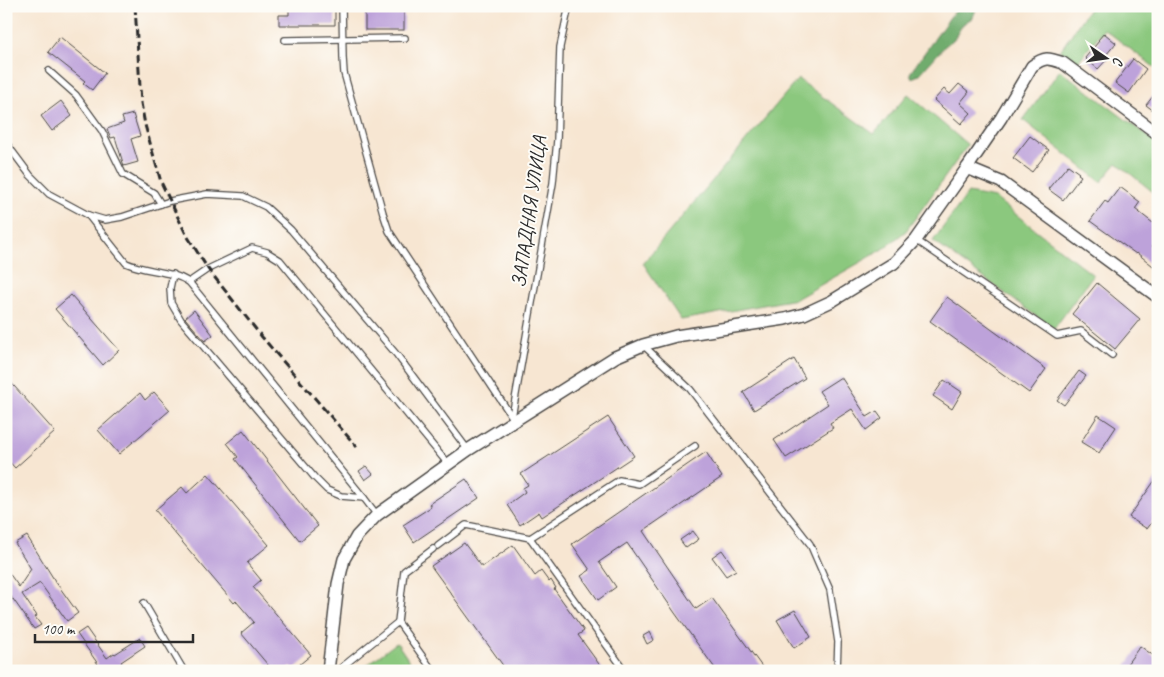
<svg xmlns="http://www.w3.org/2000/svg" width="1164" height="677" font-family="Caveat,sans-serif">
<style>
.green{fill:#8bc87e;stroke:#5b7a54}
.forest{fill:#70ac6d;stroke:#4e6c4c}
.building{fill:#bda2da}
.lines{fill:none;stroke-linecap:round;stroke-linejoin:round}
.service-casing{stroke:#4a4744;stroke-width:8}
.minor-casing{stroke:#4a4744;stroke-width:14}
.service{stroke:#fff;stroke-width:5.5}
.minor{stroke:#fff;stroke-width:11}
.rail{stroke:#2b2b2b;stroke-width:3;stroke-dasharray:8 4;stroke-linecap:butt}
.labels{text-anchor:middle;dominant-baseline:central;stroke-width:4;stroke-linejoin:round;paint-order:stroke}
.street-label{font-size:20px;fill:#2b2b2b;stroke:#fdfcf7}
</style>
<rect width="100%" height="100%" fill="#fdfcf7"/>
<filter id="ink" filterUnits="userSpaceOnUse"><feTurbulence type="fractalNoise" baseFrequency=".02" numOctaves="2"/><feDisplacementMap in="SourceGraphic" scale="10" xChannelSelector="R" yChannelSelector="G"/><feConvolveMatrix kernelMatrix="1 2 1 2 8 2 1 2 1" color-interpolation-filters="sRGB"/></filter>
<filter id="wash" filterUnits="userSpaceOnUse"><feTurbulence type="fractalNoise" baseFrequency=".0096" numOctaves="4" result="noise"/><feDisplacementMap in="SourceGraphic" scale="20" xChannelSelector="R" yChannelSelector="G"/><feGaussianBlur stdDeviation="1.12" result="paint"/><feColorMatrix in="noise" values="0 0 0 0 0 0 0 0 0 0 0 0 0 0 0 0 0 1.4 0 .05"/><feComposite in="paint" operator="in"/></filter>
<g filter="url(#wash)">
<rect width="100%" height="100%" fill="#f7e6d2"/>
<!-- green -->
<g class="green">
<polygon points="1091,6 1149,6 1158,12 1158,70 1104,29 1077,63 1060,51"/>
<polygon points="1060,70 1158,144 1158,196 1117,163 1101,182 1023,120"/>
<polygon points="798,79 874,134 908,94 968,145 906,231 882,250 796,299 681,320 643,263"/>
<polygon points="968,193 995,198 1093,275 1054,329 933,241"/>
<polygon points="397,643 416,671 359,671 395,644"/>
</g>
<!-- forest -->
<polygon class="forest" points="960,6 976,6 977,8 972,18 963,24 954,39 945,46 919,75 912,78 910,73 950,17"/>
<g id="blocks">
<!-- building -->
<g class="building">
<polygon points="289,6 335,6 335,25 279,25 279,15 289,15"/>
<rect x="365" y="9" width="39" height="21"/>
<polygon points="1104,33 1116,43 1106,55 1109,57 1098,69 1085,58 1099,41 1098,40"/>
<polygon points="60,37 105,73 92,90 83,83 85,81 48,52"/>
<polygon points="1133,59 1146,69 1129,93 1115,83"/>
<polygon points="959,84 969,92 960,103 971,113 961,124 934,100 944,89 950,94"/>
<polygon points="1158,90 1158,114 1146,105"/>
<polygon points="61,101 72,116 52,131 41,116"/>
<polygon points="133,114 140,136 131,139 138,162 124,166 115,137 111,138 107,129 124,123 122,117"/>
<polygon points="1030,136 1049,150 1032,172 1013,158"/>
<polygon points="1068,165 1079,173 1078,174 1081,176 1063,200 1048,189"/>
<polygon points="1120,187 1140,202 1135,209 1158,227 1158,239 1152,246 1158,250 1158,270 1137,253 1136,254 1090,221 1105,201 1108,203"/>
<polygon points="1097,283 1140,319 1115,349 1072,314"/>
<polygon points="71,295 119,350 103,365 55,309"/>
<polygon points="947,297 1046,369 1029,393 930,321"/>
<polygon points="194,310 213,335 205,341 185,318"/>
<polygon points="794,359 805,378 754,410 743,392"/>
<polygon points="1079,371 1086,376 1064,405 1057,400"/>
<polygon points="6,377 55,432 15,468 6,458"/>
<polygon points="841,377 867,417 877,411 882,418 866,430 852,409 830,423 833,428 786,458 774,440 828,404 819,391"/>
<polygon points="944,380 962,392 952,409 933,396"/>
<polygon points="154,392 170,410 119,454 98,430 140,393 145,400"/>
<polygon points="1098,415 1116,427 1099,453 1081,442"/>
<polygon points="608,417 634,456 542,517 539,512 520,525 507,505 525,492 523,488 528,485 521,474"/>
<polygon points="243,430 318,526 300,541 235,459 238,457 227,443"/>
<polygon points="706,452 722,477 643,531 696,609 712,598 765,671 717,671 675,613 627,543 599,562 616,587 598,600 581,576 590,570 572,544"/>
<polygon points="366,466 373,474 365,480 359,471"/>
<polygon points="208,474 269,545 247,563 261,580 253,587 311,655 294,669 291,666 286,671 273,671 241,633 254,622 236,601 234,603 155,510 182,487 187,493"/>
<polygon points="1158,476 1158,514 1147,529 1129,517"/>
<polygon points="466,479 479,498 414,542 403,525 431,507 429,504"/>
<polygon points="693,531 699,539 686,548 680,540"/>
<polygon points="27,536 55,581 78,613 67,621 40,583 22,594 37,616 35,617 41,625 34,629 13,599 11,601 12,598 6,589 6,569 19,587 31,569 15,543"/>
<polygon points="464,543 482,567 513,545 535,576 541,571 549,582 551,580 556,588 554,589 584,631 578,635 604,671 507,671 431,566"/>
<polygon points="722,550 736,570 726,576 712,557"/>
<polygon points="795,610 811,637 794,648 777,620"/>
<polygon points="86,628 107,658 114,653 115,654 140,638 145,646 121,662 127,671 100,671 96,665 98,664 77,634"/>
<polygon points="650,632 654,640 647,644 643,636"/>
<polygon points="1140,646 1158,659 1158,671 1122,671"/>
</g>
</g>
</g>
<g filter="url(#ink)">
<use href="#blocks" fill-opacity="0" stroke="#4a4744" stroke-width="1"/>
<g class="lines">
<defs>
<g id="service">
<polyline points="342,6 343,58 344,73 383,213 389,231 512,417"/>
<polyline points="285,40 405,38"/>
<polyline points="49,71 76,95 102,131 123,174 154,193 161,204"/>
<polyline points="6,143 30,175 49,194 88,215 105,220 122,217 170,201 207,194 243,196 266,207 291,230 397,355 468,450"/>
<path d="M88,215L126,263C146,272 170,270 189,282L364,498"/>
<polyline points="916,240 1057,336 1081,331 1112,355"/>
<polyline points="173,274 170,288 171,303 181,320 315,478 327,490 341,496 364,498 377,515"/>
<polyline points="189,282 208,269 252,248 267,252 280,260 448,464"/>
<polyline points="643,345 690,389 810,544 830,590 838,642 837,671"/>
<polyline points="512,417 553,183 557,140 560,47 569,6"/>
<polyline points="530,538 619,480 639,484 695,446"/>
<polyline points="438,546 466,525 530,538 625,671"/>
<polyline points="144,603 184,671"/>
<polyline points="398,622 404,571 433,549"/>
<polyline points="337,671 398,622 433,671"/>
</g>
<g id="minor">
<path d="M967,168L1001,118L1032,66C1045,56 1049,58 1063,63L1158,134"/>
<polyline points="328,671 338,584 344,559 357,536 377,515 468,450 615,357 643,345 676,336 785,319 804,314 832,301 894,263 916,240 967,168 1001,182 1158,297"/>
</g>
</defs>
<!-- service casing -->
<use href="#service" class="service-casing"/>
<!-- minor casing -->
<use href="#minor" class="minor-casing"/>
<!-- service -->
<use href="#service" class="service"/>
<!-- minor -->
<use href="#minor" class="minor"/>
<!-- rail -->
<polyline class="rail" points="135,6 141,103 145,125 161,182 186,234 208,269 262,337 357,447"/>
</g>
</g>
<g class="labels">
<!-- street labels -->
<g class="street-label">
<text transform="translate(529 212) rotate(-82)">ЗАПАДНАЯ УЛИЦА</text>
</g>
</g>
<!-- margin -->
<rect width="1164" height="677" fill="none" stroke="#fdfcf7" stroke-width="25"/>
<!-- north arrow -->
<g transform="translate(1106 58) rotate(103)" stroke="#fdfcf7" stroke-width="4" paint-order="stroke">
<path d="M0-4L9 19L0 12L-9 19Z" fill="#2b2b2b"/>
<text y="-8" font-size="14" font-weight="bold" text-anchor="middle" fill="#2b2b2b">С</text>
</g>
<!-- scale -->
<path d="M35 634v8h158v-8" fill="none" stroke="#2b2b2b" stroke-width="2.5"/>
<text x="42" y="634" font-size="15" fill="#2b2b2b" stroke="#fdfcf7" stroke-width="4" paint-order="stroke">100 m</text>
</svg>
